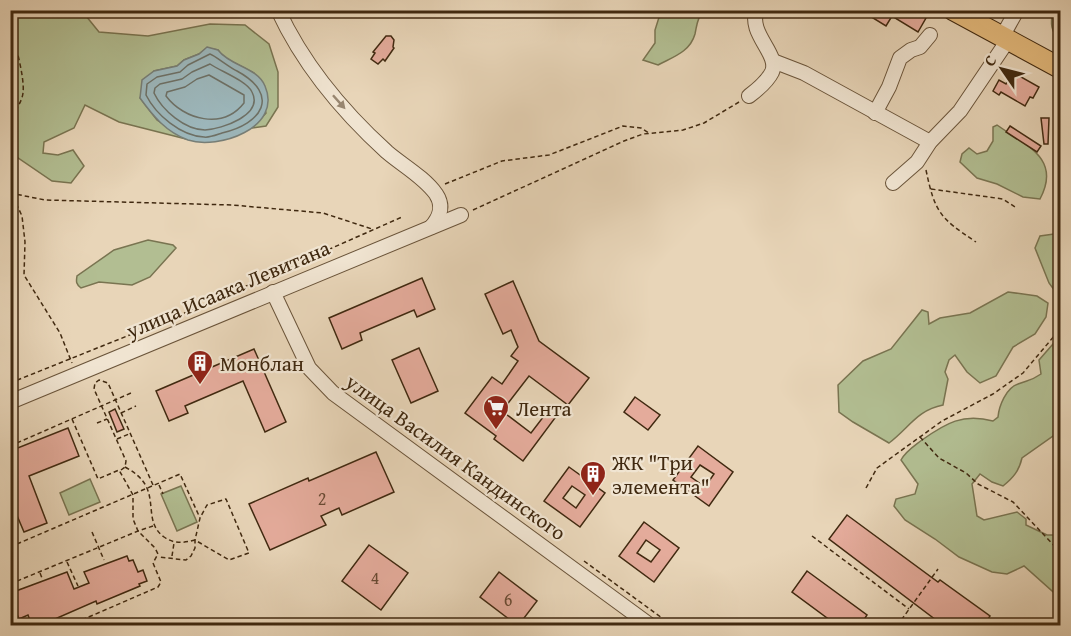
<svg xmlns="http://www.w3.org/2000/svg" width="1071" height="636" font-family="'Gentium Book Plus',serif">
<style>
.green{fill:#b2be92;stroke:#797451;stroke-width:1.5}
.water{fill:#9cb6ba;stroke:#777e76;stroke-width:1.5}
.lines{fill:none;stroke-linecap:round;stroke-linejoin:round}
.shore{stroke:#6e7065;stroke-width:1.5}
.building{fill:#e4ab9b;stroke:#402910;stroke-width:1.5;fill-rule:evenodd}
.minor-casing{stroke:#6a543a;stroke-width:16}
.highway-casing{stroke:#402910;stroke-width:22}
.path{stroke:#402910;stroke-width:1.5;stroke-dasharray:4.5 3;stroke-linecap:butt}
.minor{stroke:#f0e4d1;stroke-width:14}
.highway{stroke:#e4ba7c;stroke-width:20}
.oneway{fill:#988670}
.labels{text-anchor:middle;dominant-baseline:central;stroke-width:4.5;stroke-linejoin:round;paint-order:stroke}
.number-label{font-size:18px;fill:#694a33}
.street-label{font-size:21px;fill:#402910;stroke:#f0e4d1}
.poi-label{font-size:21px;fill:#402910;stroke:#f0e4d1;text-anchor:start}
</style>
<rect width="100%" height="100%" fill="#e8d5b8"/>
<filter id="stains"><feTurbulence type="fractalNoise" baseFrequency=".00333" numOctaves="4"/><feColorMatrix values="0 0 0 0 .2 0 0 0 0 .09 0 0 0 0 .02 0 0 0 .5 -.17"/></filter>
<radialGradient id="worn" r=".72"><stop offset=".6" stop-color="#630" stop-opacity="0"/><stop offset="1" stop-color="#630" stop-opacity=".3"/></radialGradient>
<!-- green -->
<g class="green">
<polygon points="10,11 107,11 82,11 99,32 148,36 210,24 245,25 269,44 278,72 278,107 266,126 252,128 266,113 254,73 223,57 218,50 207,48 199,54 184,60 177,66 154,71 140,98 157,120 186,139 119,122 85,105 74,128 44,142 43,153 58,155 73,150 84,166 71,183 52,181 11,153"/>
<path d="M661,11H703C697,18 697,25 695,34C690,52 673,57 658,65L643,60L655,43V30Z"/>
<path d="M1053,11H1060V41C1051,31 1050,24 1053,11Z"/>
<path d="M997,125C1025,145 1062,158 1040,199L1023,197L997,184L977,178L960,162L962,154L969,148L977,154L987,151L993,141V127Z"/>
<polygon points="1054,234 1060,237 1060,298 1049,283 1035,248 1040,236"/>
<path d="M148,240L173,245L176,248L150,277L132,285L99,282L81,288C76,284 76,282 77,276L114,250Z"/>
<path d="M1008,292L1037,296L1048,303L1046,317L1035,334L1013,347L996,376L980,383L967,372L955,355L949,360L945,372L948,379L943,405C917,410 909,428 889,443L853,422L839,412L838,385L863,361L891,349L922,310L928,312L929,324L940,318L970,313Z"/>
<path d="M1060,336V431L1022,458C1019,471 1013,478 1003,486L992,482L980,474L972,484L977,516L984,520L1017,512L1026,519V525L1047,535H1054L1060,527V598L1024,566L1007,574L992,572L959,557L935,539L905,520L894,506L896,499L915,494L918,484L901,460C906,451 913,447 922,440C946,423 963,413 993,421L998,417C999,406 1006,388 1018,384C1028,380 1031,381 1041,374L1039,360Z"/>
<polygon points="90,479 100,502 69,515 60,493"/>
<polygon points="181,486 197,522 177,531 161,494"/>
</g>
<!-- water -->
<path class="water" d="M207,47L218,50C230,66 257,67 265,86C283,128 218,150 188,140C166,132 153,116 140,98L142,80L154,71L177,66L184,60L199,54Z"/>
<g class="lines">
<!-- shore -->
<g class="shore">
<path d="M210,54C214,55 230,68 237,71C281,95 262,124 222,133C216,135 209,138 204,137C181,136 156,115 146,95L147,84L157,77L180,72L188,65Z"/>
<path d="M210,64C220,71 247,81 252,92C264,115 222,129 205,130C185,130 162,110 154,93L155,88L160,84L182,79L192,72Z"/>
<path d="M209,75L244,95V103C223,130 184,120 166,96L167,92L185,87L197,79Z"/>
</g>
</g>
<!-- building -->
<g class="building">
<polygon points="860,10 912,10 926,18 918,32 892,16 886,26"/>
<polygon points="386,36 391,36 394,40 393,47 394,48 385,61 383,59 378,64 371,59 375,53 373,52"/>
<polygon points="1012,72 1039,87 1033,98 1030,97 1025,106 1001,92 999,95 993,91 999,80 1006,84"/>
<polygon points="1041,118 1049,118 1048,144 1044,144"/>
<polygon points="1010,126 1041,146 1037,152 1006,132"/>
<polygon points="422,278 435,309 417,317 414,310 360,333 362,340 342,349 329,318"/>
<polygon points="513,281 539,341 589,378 568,405 529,376 502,411 531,433 547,412 555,418 523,461 494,439 496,436 465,413 492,377 502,384 518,361 511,356 518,347 511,330 503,334 485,294"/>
<polygon points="419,348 438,391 411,403 392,360"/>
<polygon points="254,349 286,422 265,432 243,381 185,406 188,413 169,421 156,391"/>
<polygon points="635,397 660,415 648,430 624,412"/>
<polygon points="115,409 124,429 117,432 109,412"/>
<polygon points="68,428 79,456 29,476 47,523 24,532 10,499 10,451"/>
<path d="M698,446L733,472L709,506L673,480ZM700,465L714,474L705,487L691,477Z"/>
<polygon points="376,452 394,492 342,515 339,508 321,516 326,525 270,550 249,504 308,478 309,481"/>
<path d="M569,467L605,493L580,527L544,501ZM572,486L585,495L576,508L563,498Z"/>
<polygon points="847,515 938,582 940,580 990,616 984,626 944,626 829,539"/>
<path d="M644,522L679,548L654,582L619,556ZM646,540L660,550L651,562L637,553Z"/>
<polygon points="369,545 408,573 381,610 342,581"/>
<polygon points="127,556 129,561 133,560 138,572 143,570 147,581 139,584 140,586 97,604 96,601 39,626 32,626 28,615 19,619 10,598 10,596 17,593 16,591 67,572 74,589 89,583 84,572"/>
<polygon points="807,571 867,615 860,626 838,626 792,592"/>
<polygon points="499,572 537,601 518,626 480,597"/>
</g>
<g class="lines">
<defs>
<g id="minor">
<path d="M278,10C303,64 344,113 387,152C402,165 424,177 436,194C444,206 440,217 431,227"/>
<polyline points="1002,37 1017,10"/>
<polyline points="773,61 804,73 930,142"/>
<path d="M749,96C757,90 767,82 772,72C780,54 747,33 757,10"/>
<polyline points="875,113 889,87 900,58 911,50 920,47 930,35"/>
<polyline points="893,183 917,162 930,142 960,111 1008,40"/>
<polyline points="273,292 309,368 333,393 651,626"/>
<polyline points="10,402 461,215"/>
</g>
<polyline id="highway" points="953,10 1060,68"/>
</defs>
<!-- minor casing -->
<use href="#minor" class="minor-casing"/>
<!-- highway casing -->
<use href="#highway" class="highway-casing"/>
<!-- path -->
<g class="path">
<path d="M10,27C15,42 25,78 23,93C22,102 15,111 10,119"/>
<path d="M926,170C935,213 940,218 976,242"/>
<polyline points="445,184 502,161 549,155 623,126 641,128 649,133"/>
<polyline points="931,189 1003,199 1015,207"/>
<polyline points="10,190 22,216 25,242 24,275 60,333 72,363"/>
<polyline points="10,193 45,200 232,205 323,213 372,229"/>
<polyline points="473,210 624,141 643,134 683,130 704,123 739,102"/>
<polyline points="10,383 192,310 402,217"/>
<polyline points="121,413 136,406"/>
<polyline points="97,423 107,419"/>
<polyline points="920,437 939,458 966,473 978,484 1013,502 1060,552"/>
<polyline points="117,439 129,434"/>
<polyline points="10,446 131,393"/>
<path d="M125,467C134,472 141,477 146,486C155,504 146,524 164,537C174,544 183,543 195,540L229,560L249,553L226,499L207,505L201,516"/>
<polyline points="121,470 125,467 126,461 94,389 95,383 99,380 108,383 153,485"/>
<polyline points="159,485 163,494"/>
<polyline points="866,488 877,468 942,421 993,394 1023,373 1060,329"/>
<polyline points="92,532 104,560"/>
<polyline points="812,536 909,609"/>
<polyline points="10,547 180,474 200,518 195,540 195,548 191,556 186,560 158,557"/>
<polyline points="172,556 174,543"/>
<polyline points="584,561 673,626"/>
<polyline points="67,562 78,586"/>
<polyline points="40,573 42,578"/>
<polyline points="10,584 138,531 153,526"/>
<polyline points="10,608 18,626"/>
<polyline points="68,626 158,587 161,582 153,563 158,554 155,548 138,531 133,519 133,495 119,470 98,479 72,419"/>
<polyline points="897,626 938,569"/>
</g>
<!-- minor -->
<use href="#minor" class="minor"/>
<!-- highway -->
<use href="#highway" class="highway"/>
</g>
<!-- one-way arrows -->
<defs><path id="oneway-solid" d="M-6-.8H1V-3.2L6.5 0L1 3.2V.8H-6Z" transform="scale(1.5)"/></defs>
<use class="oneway" href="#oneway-solid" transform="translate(339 102) rotate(48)"/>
<!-- icons -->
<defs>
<symbol id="building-pin" viewBox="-11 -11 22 30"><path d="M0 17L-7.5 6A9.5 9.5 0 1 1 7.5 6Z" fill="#8f2418" stroke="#f0e4d1"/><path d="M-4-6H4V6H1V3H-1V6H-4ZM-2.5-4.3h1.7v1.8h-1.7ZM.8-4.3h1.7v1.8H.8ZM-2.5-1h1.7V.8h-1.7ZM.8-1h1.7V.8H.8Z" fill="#fff"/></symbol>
<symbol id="supermarket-pin" viewBox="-11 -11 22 30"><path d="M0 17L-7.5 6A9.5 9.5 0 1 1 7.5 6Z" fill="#8f2418" stroke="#f0e4d1"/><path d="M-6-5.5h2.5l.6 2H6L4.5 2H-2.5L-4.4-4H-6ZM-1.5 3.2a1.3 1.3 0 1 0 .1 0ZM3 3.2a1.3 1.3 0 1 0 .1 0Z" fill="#fff"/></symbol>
</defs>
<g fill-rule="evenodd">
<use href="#building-pin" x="185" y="348" width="30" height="40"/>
<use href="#supermarket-pin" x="481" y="393" width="30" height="40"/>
<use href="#building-pin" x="578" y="459" width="30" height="40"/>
</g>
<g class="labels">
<!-- number labels -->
<g class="number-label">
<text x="322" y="498">2</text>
<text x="375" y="577">4</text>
<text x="508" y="599">6</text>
</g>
<!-- street labels -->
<g class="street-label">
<text transform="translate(228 289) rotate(-23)">улица Исаака Левитана</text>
<text transform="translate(456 457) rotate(36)">улица Василия Кандинского</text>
</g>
<!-- poi labels -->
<g class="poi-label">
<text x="220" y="363">Монблан</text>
<text x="516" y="408">Лента</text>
<text x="612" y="462">ЖК "Три<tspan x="612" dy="24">элемента"</tspan></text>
</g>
</g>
<!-- margin -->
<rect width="1071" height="636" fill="none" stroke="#e8d5b8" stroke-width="36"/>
<rect x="12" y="12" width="1047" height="612" fill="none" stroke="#402910" stroke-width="3"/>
<rect x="18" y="18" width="1035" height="600" fill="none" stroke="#402910" stroke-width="1.5"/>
<!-- north arrow -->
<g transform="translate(1002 69) rotate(305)" stroke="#f0e4d1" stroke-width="4.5" paint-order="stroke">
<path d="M0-4.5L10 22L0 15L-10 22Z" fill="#402910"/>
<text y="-9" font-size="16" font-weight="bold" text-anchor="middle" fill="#402910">С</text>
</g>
<rect width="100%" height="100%" filter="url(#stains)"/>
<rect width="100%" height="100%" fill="url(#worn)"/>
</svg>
